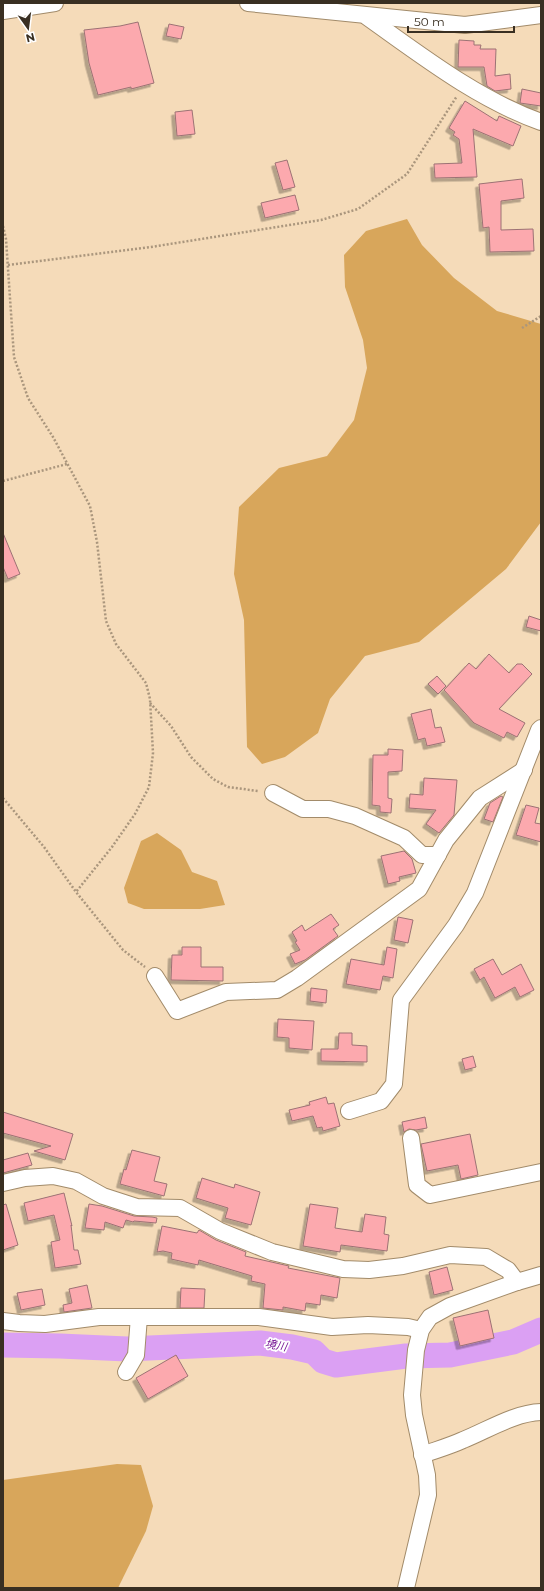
<svg xmlns="http://www.w3.org/2000/svg" width="544" height="1591" font-family="Montserrat,'Noto Sans JP',sans-serif">
<style>
.green{fill:#d8a65b}
.lines{fill:none;stroke-linecap:round;stroke-linejoin:round}
.river{stroke:#dba0f3;stroke-width:25}
.building{fill:#fca9ae;stroke:#9c7274;filter:url(#shadow)}
.minor-casing{stroke:#a28b6a;stroke-width:18}
.path{stroke:#aa967d;stroke-width:2.5;stroke-dasharray:2 2;stroke-linecap:butt}
.minor{stroke:#fff;stroke-width:16}
.labels{text-anchor:middle;dominant-baseline:central;stroke-width:3.5;stroke-linejoin:round;paint-order:stroke}
.water-label{font-size:11px;font-style:italic;fill:#741392;stroke:#fff}
</style>
<defs>
<filter id="shadow"><feDropShadow dx="-3.5" dy="3.5" stdDeviation="0" flood-color="#0004"/></filter>
</defs>
<rect width="100%" height="100%" fill="#f5dbb9"/>
<!-- green -->
<g class="green">
<polygon points="407,219 422,245 454,278 497,311 541,324 541,522 506,569 419,642 365,656 330,699 318,733 285,757 262,764 247,747 244,620 234,574 239,507 279,468 327,456 354,420 367,368 363,340 345,287 344,255 366,231"/>
<polygon points="157,833 181,850 192,872 217,881 225,905 200,909 144,909 128,903 124,888 141,841"/>
<polygon points="117,1464 141,1465 153,1506 146,1531 118,1588 3,1588 3,1480"/>
</g>
<g class="lines">
<!-- river -->
<polyline class="river" points="3,1345 60,1346 127,1349 260,1343 292,1347 314,1352 323,1361 336,1365 406,1356 450,1355 513,1342 541,1330"/>
</g>
<!-- building -->
<g class="building">
<polygon points="138,22 154,83 131,89 131,87 98,95 89,63 84,30 120,26"/>
<polygon points="169,24 184,27 181,39 166,36"/>
<polygon points="459,40 474,41 474,45 481,45 480,49 496,49 495,76 510,74 511,89 495,91 487,86 484,67 458,67"/>
<polygon points="522,89 541,93 541,106 520,103"/>
<polygon points="465,101 497,121 499,116 521,126 513,146 473,129 477,177 435,178 434,164 462,163 459,139 453,135 455,132 449,128"/>
<polygon points="192,110 195,134 177,136 175,112"/>
<polygon points="287,160 295,187 283,190 275,163"/>
<polygon points="522,179 524,198 501,201 501,230 533,229 534,251 490,252 489,227 483,228 479,184"/>
<polygon points="295,195 299,210 265,218 261,203"/>
<polygon points="3,533 20,574 8,579 3,567"/>
<polygon points="529,616 541,620 541,631 526,627"/>
<polygon points="489,654 509,673 517,664 522,664 532,674 499,709 525,723 517,737 507,732 504,738 474,723 444,690 469,663 476,669"/>
<polygon points="437,676 446,686 438,694 428,684"/>
<polygon points="431,709 435,728 441,727 445,742 427,746 425,738 418,740 411,714"/>
<polygon points="388,749 403,750 402,771 388,772 388,798 392,799 391,813 380,812 380,806 372,805 373,755 388,755"/>
<polygon points="424,778 457,780 454,815 439,833 426,824 436,810 409,808 410,794 423,795"/>
<polygon points="501,796 503,797 493,822 484,819 490,803"/>
<polygon points="526,805 539,808 535,823 541,824 541,842 516,835"/>
<polygon points="404,851 412,859 416,873 399,877 400,881 388,884 381,856"/>
<polygon points="331,914 339,925 333,929 338,936 305,960 295,964 290,954 300,950 295,942 297,941 292,932 302,925 305,931"/>
<polygon points="398,917 413,920 408,943 394,940"/>
<polygon points="182,947 201,947 201,967 223,967 223,981 171,980 172,955 182,955"/>
<polygon points="387,947 397,949 393,978 383,976 380,990 346,984 351,959 384,965"/>
<polygon points="493,959 502,975 521,964 534,990 520,997 515,987 495,998 484,977 480,980 474,969"/>
<polygon points="311,988 327,990 326,1003 310,1001"/>
<polygon points="278,1019 314,1021 312,1050 289,1048 289,1038 277,1037"/>
<polygon points="339,1033 352,1033 352,1045 367,1046 367,1062 321,1061 321,1049 338,1049"/>
<polygon points="473,1056 476,1067 465,1070 462,1059"/>
<polygon points="326,1097 328,1104 334,1103 340,1126 323,1131 322,1127 317,1128 313,1116 292,1121 289,1110 310,1105 309,1102"/>
<polygon points="3,1112 73,1134 65,1160 34,1151 51,1146 3,1133"/>
<polygon points="425,1117 427,1128 416,1130 409,1129 404,1132 402,1122"/>
<polygon points="470,1134 478,1175 461,1179 458,1165 427,1171 421,1144"/>
<polygon points="132,1150 160,1157 154,1181 167,1184 164,1196 120,1184 124,1169 126,1170"/>
<polygon points="28,1153 32,1165 3,1173 3,1160"/>
<polygon points="202,1178 234,1188 235,1184 260,1192 251,1225 225,1218 228,1208 196,1198"/>
<polygon points="64,1193 72,1226 71,1225 74,1250 78,1250 81,1264 55,1268 51,1242 60,1240 54,1215 28,1221 24,1203"/>
<polygon points="6,1204 18,1245 3,1250 3,1205"/>
<polygon points="89,1204 102,1206 134,1216 152,1217 157,1218 156,1223 134,1221 133,1222 126,1220 123,1228 105,1222 104,1230 85,1228"/>
<polygon points="310,1204 338,1208 335,1228 362,1232 365,1214 386,1217 384,1234 389,1235 387,1251 341,1245 340,1252 303,1246"/>
<polygon points="162,1226 197,1233 199,1230 216,1240 246,1252 245,1256 289,1266 288,1268 340,1278 337,1298 321,1295 320,1305 306,1303 305,1311 283,1307 283,1310 263,1308 265,1284 251,1281 252,1276 199,1260 198,1265 171,1259 172,1253 163,1251 157,1252"/>
<polygon points="447,1267 453,1290 434,1295 429,1272"/>
<polygon points="87,1285 92,1308 64,1312 63,1305 72,1303 69,1289"/>
<polygon points="181,1288 205,1289 204,1308 180,1308"/>
<polygon points="42,1289 45,1305 21,1310 17,1293"/>
<polygon points="488,1310 494,1338 460,1346 453,1318"/>
<polygon points="176,1355 188,1376 148,1399 136,1378"/>
</g>
<g class="lines">
<defs>
<g id="minor">
<polyline points="248,3 465,25 541,15"/>
<polyline points="3,11 55,3"/>
<path d="M367,17C422,56 477,99 541,122"/>
<polyline points="273,793 303,809 329,809 355,816 404,838 422,855 438,855"/>
<polyline points="155,976 177,1011 226,992 277,990 297,978 419,889 446,840 480,798 524,770"/>
<polyline points="349,1111 381,1101 394,1084 401,1000 456,925 475,893 539,730 541,728"/>
<polyline points="411,1138 417,1185 430,1195 541,1172"/>
<polyline points="3,1183 25,1178 53,1176 76,1181 103,1196 137,1207 180,1208 220,1231 272,1252 343,1269 369,1270 403,1266 450,1255 486,1257 508,1270 517,1282"/>
<polyline points="3,1321 19,1323 45,1324 99,1317 259,1317 332,1327 368,1325 408,1327 421,1330"/>
<polyline points="126,1372 136,1355 139,1317"/>
<path d="M422,1455C436,1450 450,1446 463,1440C488,1430 514,1413 541,1412"/>
<polyline points="406,1588 428,1495 427,1475 414,1415 412,1395 416,1350 421,1330 430,1317 450,1306 517,1282 541,1275"/>
</g>
</defs>
<!-- minor casing -->
<use href="#minor" class="minor-casing"/>
<!-- path -->
<g class="path">
<polyline points="3,226 6,239 14,357 28,398 53,437 90,506 97,542 106,621 116,644 146,683 150,699 153,753 149,787 135,814 112,847 76,892"/>
<polyline points="8,265 151,247 321,220 358,209 407,174 457,96"/>
<polyline points="522,328 541,316"/>
<polyline points="3,481 67,464"/>
<polyline points="150,703 171,726 191,757 213,779 228,787 258,791"/>
<polyline points="3,798 44,847 76,892 123,950 145,967"/>
</g>
<!-- minor -->
<use href="#minor" class="minor"/>
</g>
<g class="labels">
<!-- water labels -->
<g class="water-label">
<text transform="translate(276 1345) rotate(10)">境川</text>
</g>
</g>
<!-- border -->
<rect width="544" height="1591" fill="none" stroke="#392f22" stroke-width="8"/>
<!-- north arrow -->
<g transform="translate(28 28) rotate(166)" stroke="#ffffff" stroke-width="3" paint-order="stroke">
<path d="M0-3L7 15L0 10L-7 15Z" fill="#392f22"/>
<text y="-6" font-size="11" font-weight="bold" text-anchor="middle" fill="#392f22">N</text>
</g>
<!-- scale -->
<path d="M408 26v6h106v-6" fill="none" stroke="#392f22" stroke-width="2"/>
<text x="414" y="26" font-size="12" fill="#392f22" stroke="#ffffff" stroke-width="3" paint-order="stroke">50 m</text>
</svg>
